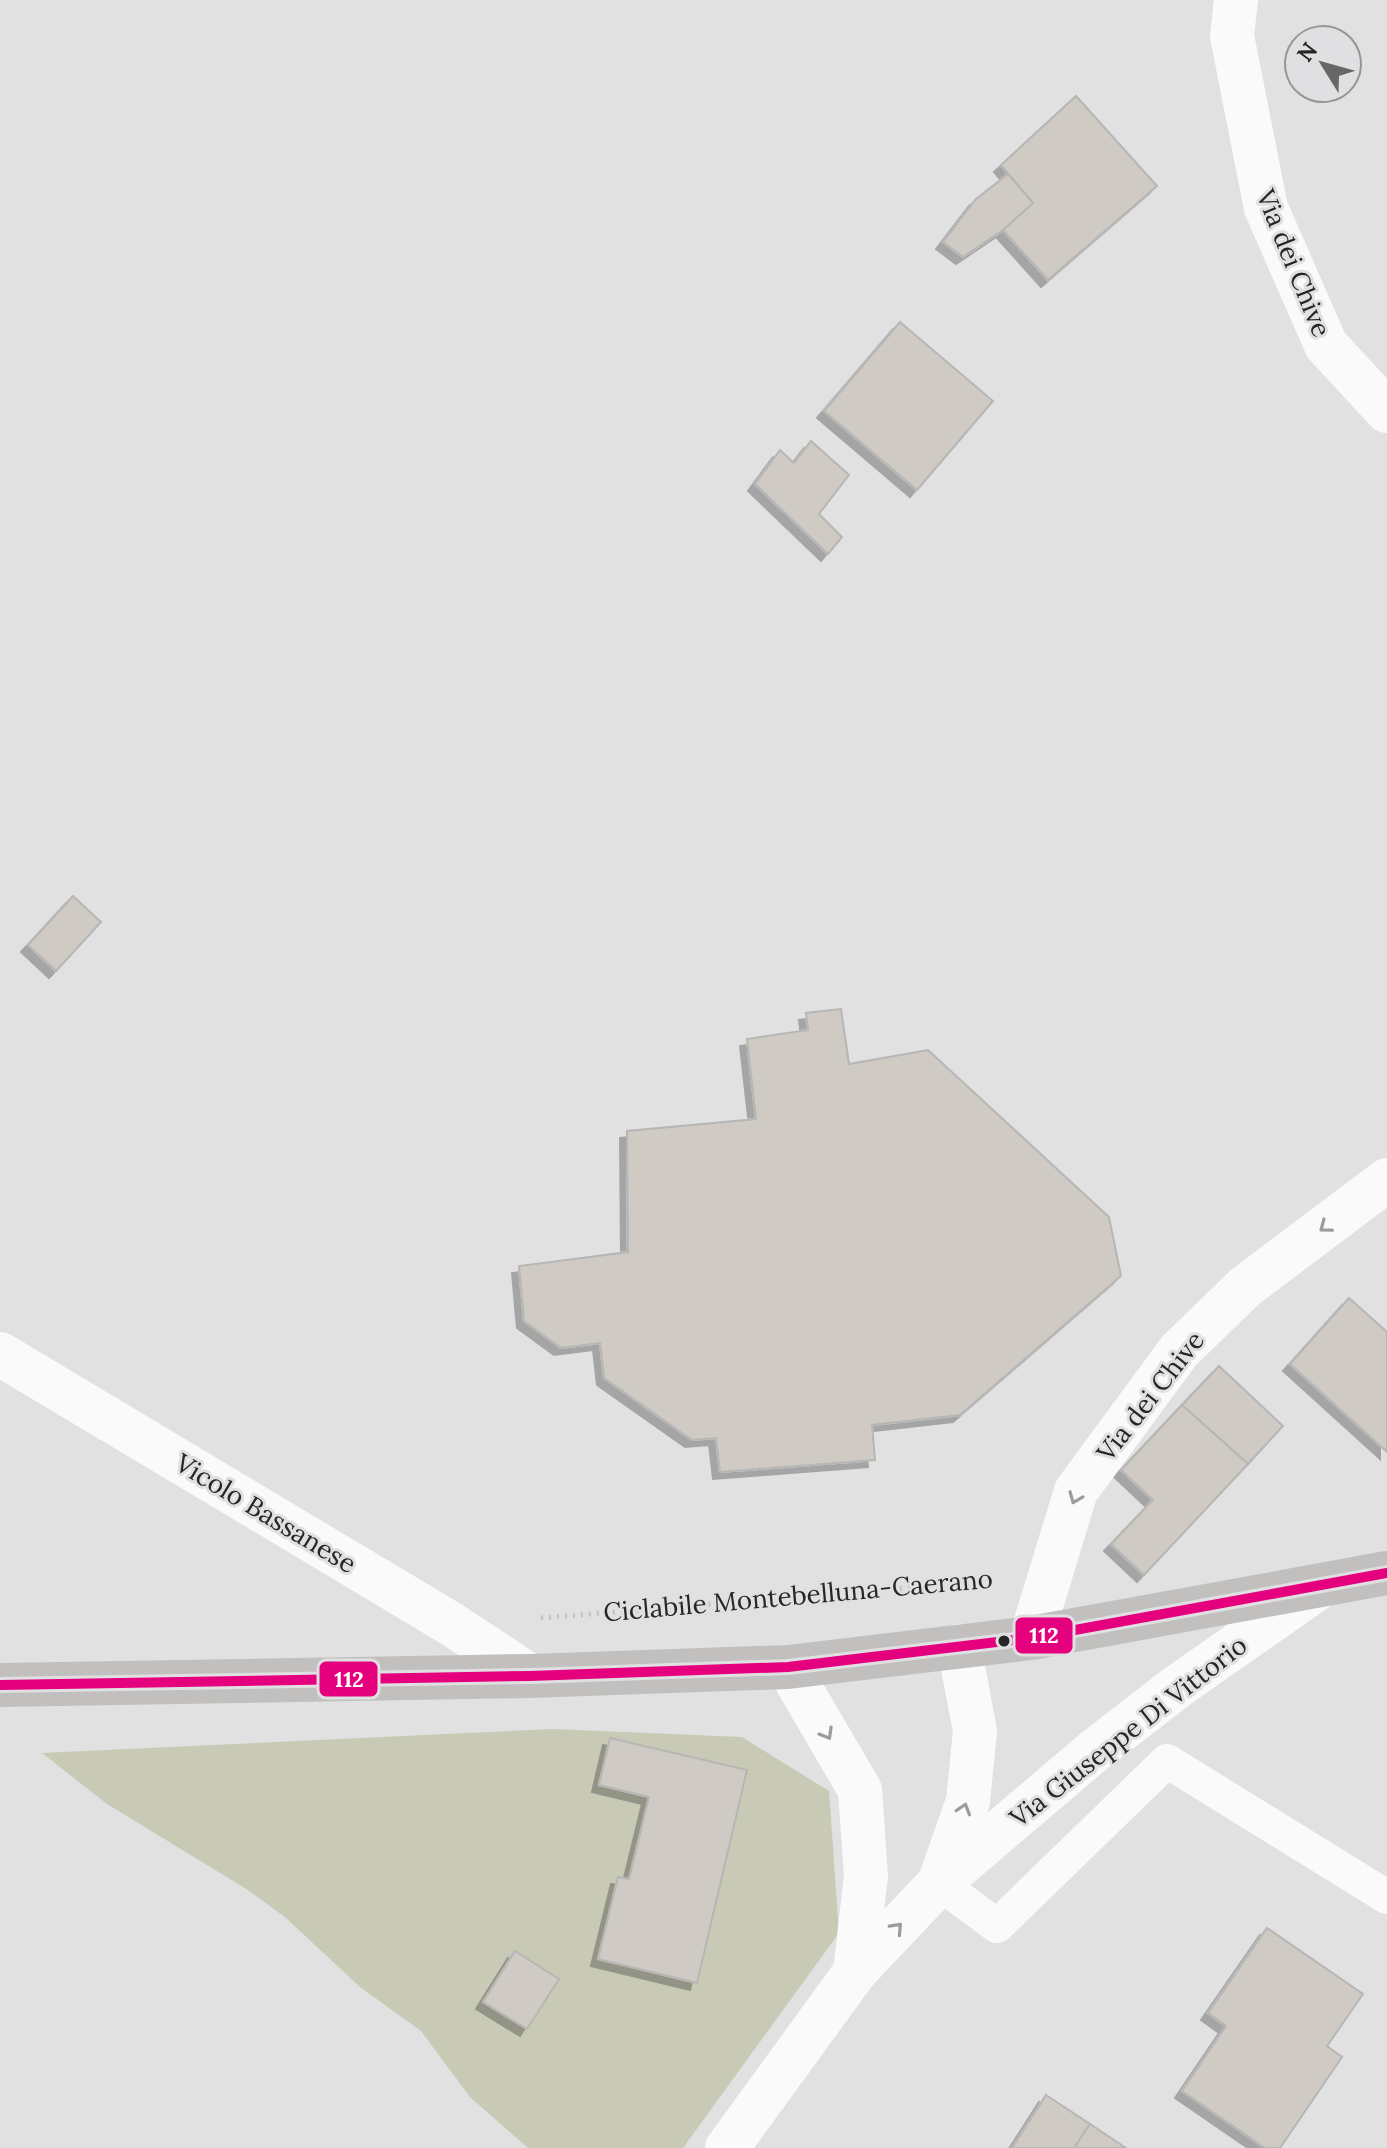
<svg xmlns="http://www.w3.org/2000/svg" width="1387" height="2148" font-family="Lora,serif">
<style>
.green{fill:#c8cab6}
.building{fill:#d0cac4;stroke:#b6b6b5;stroke-width:2;filter:url(#shadow)}
.lines{fill:none;stroke-linecap:round;stroke-linejoin:round}
.path{stroke:#c1c1c2;stroke-width:5;stroke-dasharray:2 6;stroke-linecap:butt}
.lane{stroke:#fafafa;stroke-width:34}
.street{stroke:#fafafa;stroke-width:44}
.secondary{stroke:#c2c0be;stroke-width:44}
.bus-1-casing{stroke:#e0e0e2;stroke-width:16}
.bus-1{stroke:#e5007d;stroke-width:10}
.oneway{stroke:#9b9b9b}
.bus-dot{fill:#262627;stroke:#e0e0e2;stroke-width:3}
.labels{text-anchor:middle;dominant-baseline:central;stroke-width:6;stroke-linejoin:round;paint-order:stroke}
.street-label{font-size:26px;fill:#262627;stroke:#e0e0e2}
.line-badge{stroke:#e0e0e2;stroke-width:3}
.badge-label{font-size:22px;text-anchor:middle;font-weight:bold;fill:#fff}
</style>
<defs>
<filter id="shadow"><feDropShadow dx="-7" dy="7" stdDeviation="0" flood-color="#0004"/></filter>
</defs>
<rect width="100%" height="100%" fill="#e1e1e1"/>
<!-- green -->
<polygon class="green" points="553,1729 742,1737 829,1791 839,1933 683,2148 528,2148 470,2097 421,2031 360,1987 286,1918 248,1890 107,1804 42,1753"/>
<!-- building -->
<g class="building">
<polygon points="1076,96 1157,186 1048,280 1003,230 1033,203 1001,165"/>
<polygon points="1008,174 1033,203 1003,230 963,257 943,242 976,199"/>
<polygon points="900,322 993,401 917,490 824,411"/>
<polygon points="811,441 849,475 819,514 842,537 828,554 755,484 780,450 794,463"/>
<polygon points="73,896 101,922 56,971 28,945"/>
<polygon points="841,1009 849,1064 928,1050 1109,1217 1121,1276 960,1415 872,1425 875,1460 720,1472 716,1438 692,1440 604,1378 600,1343 561,1348 524,1321 519,1266 628,1252 627,1131 756,1119 747,1039 808,1030 806,1013"/>
<polygon points="1349,1298 1387,1332 1387,1452 1290,1364"/>
<polygon points="1219,1366 1283,1426 1248,1464 1182,1405"/>
<polygon points="1182,1405 1248,1464 1144,1575 1111,1544 1153,1500 1121,1470"/>
<polygon points="610,1738 747,1770 697,1983 598,1959 618,1877 629,1879 649,1797 599,1785"/>
<polygon points="1267,1928 1363,1994 1327,2046 1342,2057 1280,2148 1265,2148 1182,2091 1226,2026 1208,2013"/>
<polygon points="515,1951 559,1979 527,2029 483,2002"/>
<polygon points="1046,2095 1090,2124 1074,2148 1012,2148"/>
<polygon points="1090,2124 1126,2148 1074,2148"/>
</g>
<g class="lines">
<!-- path -->
<polyline class="path" points="541,1618 993,1581"/>
<!-- lane -->
<polyline class="lane" points="939,1883 997,1926 1167,1761 1387,1897"/>
<!-- street -->
<g class="street">
<polyline points="1236,0 1232,36 1266,208 1326,345 1387,411"/>
<polyline points="0,1354 453,1625 530,1676"/>
<polyline points="1031,1638 1076,1491 1179,1351 1245,1287 1387,1180"/>
<polyline points="788,1667 860,1790 866,1876 855,1972"/>
<polyline points="940,1881 968,1801 975,1731 959,1646"/>
<polyline points="727,2148 855,1972 939,1883 1094,1751 1178,1686 1321,1586"/>
</g>
<!-- secondary -->
<polyline class="secondary" points="0,1685 530,1676 788,1667 1031,1638 1387,1573"/>
<defs>
<polyline id="bus-1" points="0,1685 530,1676 788,1667 1031,1638 1387,1573"/>
</defs>
<!-- bus-1 casing -->
<use href="#bus-1" class="bus-1-casing"/>
<!-- bus-1 -->
<use href="#bus-1" class="bus-1"/>
</g>
<!-- one-way arrows -->
<defs><path id="oneway-chevron" d="M-2-3.5L2.5 0L-2 3.5" fill="none" stroke-width="1.6" stroke-linecap="round" stroke-linejoin="round" transform="scale(2)"/></defs>
<g class="oneway">
<use href="#oneway-chevron" transform="translate(1325 1227) rotate(143)"/>
<use href="#oneway-chevron" transform="translate(1075 1498) rotate(112)"/>
<use href="#oneway-chevron" transform="translate(827 1734) rotate(60)"/>
<use href="#oneway-chevron" transform="translate(964 1809) rotate(-73)"/>
<use href="#oneway-chevron" transform="translate(897 1928) rotate(-47)"/>
</g>
<!-- markers -->
<circle class="bus-dot" cx="1004" cy="1641" r="7"/>
<g class="labels">
<!-- street labels -->
<g class="street-label">
<text transform="translate(1294 263) rotate(68)">Via dei Chive</text>
<text transform="translate(1150 1396) rotate(-52)">Via dei Chive</text>
<text transform="translate(266 1513) rotate(31)">Vicolo Bassanese</text>
<text transform="translate(798 1595) rotate(-5)">Ciclabile Montebelluna-Caerano</text>
<text transform="translate(1128 1731) rotate(-38)">Via Giuseppe Di Vittorio</text>
</g>
</g>
<g class="line-badge">
<rect x="1014" y="1616" width="60" height="39" rx="8" fill="#e5007d"/>
<rect x="318" y="1660" width="61" height="38" rx="8" fill="#e5007d"/>
</g>
<g class="badge-label">
<text x="1044" y="1643">112</text>
<text x="349" y="1687">112</text>
</g>
<!-- north arrow -->
<g transform="translate(1323 64) rotate(307)"><circle r="38" fill="#e0e0e2" stroke="#969697" stroke-width="2"/>
<path d="M0-6L14 30L0 20L-14 30Z" fill="#676768"/>
<text y="-12" font-size="22" font-weight="bold" text-anchor="middle" fill="#262627">N</text>
</g>
</svg>
